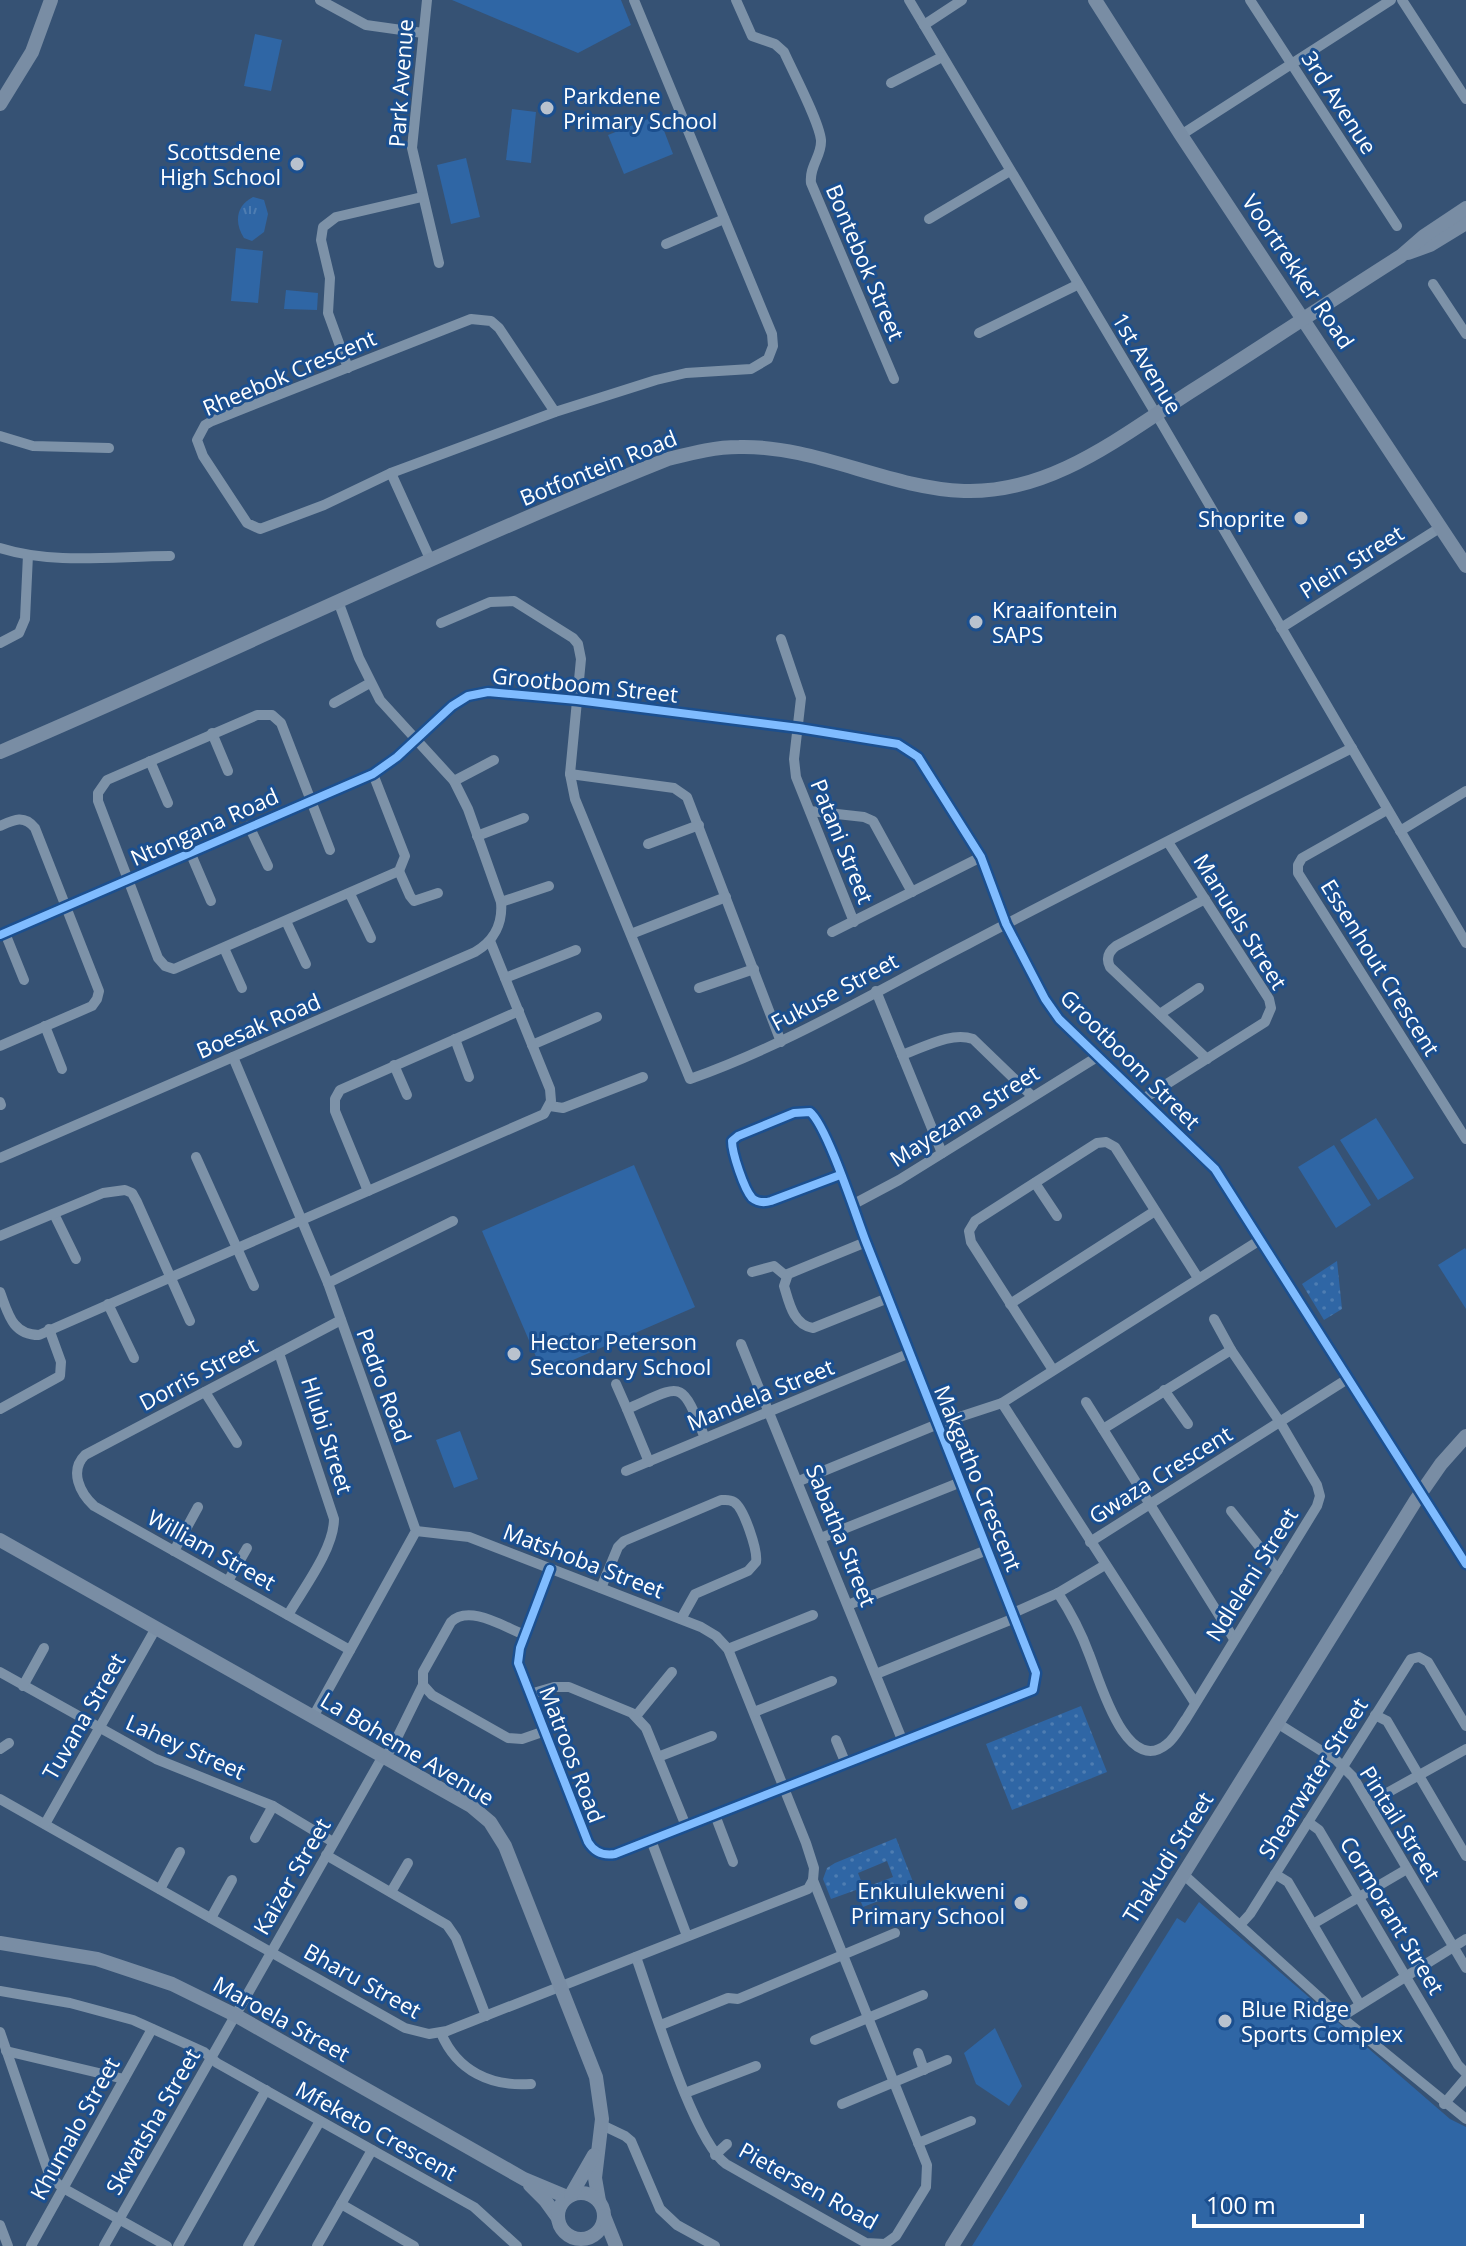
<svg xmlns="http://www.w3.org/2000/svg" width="1466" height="2246" font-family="'Open Sans',sans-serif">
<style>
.grass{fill:url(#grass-tufts)}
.park{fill:url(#park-dots);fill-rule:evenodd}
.garden{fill:#2f66a5}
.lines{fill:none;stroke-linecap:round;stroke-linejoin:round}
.street{stroke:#7d92a8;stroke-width:10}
.secondary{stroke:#798da4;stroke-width:14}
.cycleway-casing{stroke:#1b4f8f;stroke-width:13}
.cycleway{stroke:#80bcff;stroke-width:8}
.poi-dot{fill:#b9c2ce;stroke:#1b4f8f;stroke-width:3}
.labels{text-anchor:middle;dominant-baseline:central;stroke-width:6;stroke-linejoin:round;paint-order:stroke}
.street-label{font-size:22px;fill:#fff;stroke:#1b4f8f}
.poi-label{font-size:22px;fill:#fff;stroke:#1b4f8f;text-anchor:start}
</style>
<defs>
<pattern id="grass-tufts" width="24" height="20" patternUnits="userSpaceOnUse" patternTransform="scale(2)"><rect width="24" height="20" fill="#2f66a5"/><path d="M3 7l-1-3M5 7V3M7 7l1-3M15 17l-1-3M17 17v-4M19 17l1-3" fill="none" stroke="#4e7db2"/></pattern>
<pattern id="park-dots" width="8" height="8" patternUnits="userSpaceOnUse" patternTransform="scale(2)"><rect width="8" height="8" fill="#2f66a5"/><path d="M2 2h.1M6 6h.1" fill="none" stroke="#4e7db2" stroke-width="1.8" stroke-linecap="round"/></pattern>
</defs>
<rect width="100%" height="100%" fill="#365274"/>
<!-- grass -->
<path class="grass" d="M253,197L264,200L268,214L264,232L252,241L244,238C234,222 236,206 253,197Z"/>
<!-- park -->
<g class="park">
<polygon points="1337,1261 1342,1309 1324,1320 1302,1284"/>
<polygon points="1081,1706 1107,1772 1012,1810 986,1744"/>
<path d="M896,1838L915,1887L863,1907L856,1890L831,1899L823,1879L827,1868L835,1863ZM887,1861L893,1877L864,1888L858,1873Z"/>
</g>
<!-- garden -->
<g class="garden">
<polygon points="452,0 621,0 631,25 578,53"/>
<polygon points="255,34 282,40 271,91 244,86"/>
<polygon points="512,109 536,112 531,163 506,160"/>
<polygon points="658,115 673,154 624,174 608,135"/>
<polygon points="466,158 480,217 451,224 437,165"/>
<polygon points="236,248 263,251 258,303 231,301"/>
<polygon points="286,290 318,293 317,310 284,309"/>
<polygon points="1376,1118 1414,1178 1378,1200 1340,1140"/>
<polygon points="1334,1145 1371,1205 1336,1228 1298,1167"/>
<polygon points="634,1165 695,1307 543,1373 482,1231"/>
<polygon points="1465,1248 1466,1250 1466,1309 1438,1265"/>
<polygon points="460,1431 478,1479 454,1488 436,1440"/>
<polygon points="1199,1902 1450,2119 1466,2127 1466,2246 972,2246 1177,1918 1185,1923"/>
<polygon points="995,2028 1022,2086 1009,2106 976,2084 964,2053"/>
</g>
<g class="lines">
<!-- street -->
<g class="street">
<polyline points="320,0 366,25 423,33"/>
<polyline points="427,0 412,148 439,263"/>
<path d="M736,0L752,36L775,44L784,52C793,72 819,121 821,140C822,156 809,166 811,183L894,379"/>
<polyline points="909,0 1162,424 1466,943"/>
<polyline points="1250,0 1397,226"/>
<polyline points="1402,0 1466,99"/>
<polyline points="924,25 962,0"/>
<polyline points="891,83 942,57"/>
<polyline points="1181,135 1391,0"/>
<polyline points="929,219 1010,171"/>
<polyline points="666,244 724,219"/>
<polyline points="1433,284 1466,334"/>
<polyline points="979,333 1077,285"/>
<polyline points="348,368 328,313 330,278 321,240 323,227 336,217 422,197"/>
<polyline points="555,412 499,328 491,321 471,319 212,421 205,425 197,440 203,456 247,523 260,529 324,505 391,473 555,412 656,380 686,373 751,369 768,359 773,346 772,334 634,0"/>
<polyline points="0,436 33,446 109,448"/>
<polyline points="391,473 431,561"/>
<path d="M0,548C54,565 115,556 170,556"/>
<path d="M441,623L490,602L514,601L573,638L578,644L581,659L570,774L575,799L690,1079C787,1045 876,991 968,944C1095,877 1224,813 1352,748"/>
<polyline points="1281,628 1441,527"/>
<polyline points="781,639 801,698 794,759 796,777 854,922"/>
<polyline points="0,643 19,633 25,619 28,555"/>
<polyline points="334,703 370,683"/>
<polyline points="212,733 228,771"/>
<polyline points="150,761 168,803"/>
<polyline points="570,774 674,788 687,797 781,1042"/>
<polyline points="454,781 494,760"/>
<polyline points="1387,810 1302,858 1298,865 1298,873 1466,1139"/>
<polyline points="810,811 864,817 873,821 912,892"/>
<path d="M0,826C13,820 24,814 35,828L99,991L97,999L92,1006L0,1046"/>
<polyline points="249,826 268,866"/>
<polyline points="1400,831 1466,791"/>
<polyline points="477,836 524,818"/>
<polyline points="648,844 699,825"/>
<polyline points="330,850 281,723 272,715 257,715 107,780 98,793 98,801 158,958 165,966 174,969 399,871 405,856 373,774"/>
<polyline points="190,852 211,901"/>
<polyline points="399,871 410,896 414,901 438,893"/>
<polyline points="350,894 371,938"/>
<path d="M1205,899L1116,946C1108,952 1106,959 1110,967L1207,1059"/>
<polyline points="501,902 549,886"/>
<polyline points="286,921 306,964"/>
<polyline points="832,932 981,857"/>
<polyline points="5,933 24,980"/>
<polyline points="631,934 726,897"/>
<polyline points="0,935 373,774 397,757 452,706 468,696 488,692 577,700 799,728 898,744 918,757 981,857 1006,924 1045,999 1059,1019 1215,1169 1466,1564"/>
<polyline points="224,948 242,988"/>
<polyline points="505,978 576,950"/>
<polyline points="699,988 754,969"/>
<polyline points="876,991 942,1153"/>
<polyline points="1160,1014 1199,988"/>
<polyline points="45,1026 62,1069"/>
<polyline points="455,1039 469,1077"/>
<polyline points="532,1045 597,1017"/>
<path d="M902,1055C923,1048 951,1031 973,1039L1032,1096"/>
<polyline points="233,1057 328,1283 416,1531 313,1717"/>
<polyline points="394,1065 407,1095"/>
<polyline points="1143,1099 1265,1022 1271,1008 1269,999 1168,842"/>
<polyline points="0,1102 1,1105"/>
<polyline points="550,1106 563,1108 643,1077"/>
<polyline points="196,1157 254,1286"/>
<path d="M0,1158L475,952C494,941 503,923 501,902L468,809L454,781L380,700L359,658L338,601"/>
<polyline points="1035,1183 1057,1216"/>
<polyline points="368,1191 335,1111 335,1099 340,1090 519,1011"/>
<polyline points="852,1205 899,1180 1097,1057"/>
<polyline points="54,1214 76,1259"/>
<polyline points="0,1236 103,1193 125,1190 132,1193 137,1202 190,1321"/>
<path d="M866,1242L788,1274L784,1286C789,1302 793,1325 813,1328L888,1298"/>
<polyline points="752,1272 774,1266 786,1276"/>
<polyline points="328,1283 453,1221"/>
<path d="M0,1292C8,1313 12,1335 39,1335L544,1114L551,1101L550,1089L490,941"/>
<polyline points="108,1304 134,1358"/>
<polyline points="1010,1304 1155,1211"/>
<polyline points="1214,1319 1231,1350"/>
<path d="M341,1320L85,1455C69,1471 80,1493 94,1506L350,1650"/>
<polyline points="741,1344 903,1742"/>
<path d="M279,1353L334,1519C334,1549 303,1589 288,1615"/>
<polyline points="1053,1370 971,1242 969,1231 975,1221 1097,1143 1106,1142 1115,1147 1198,1278"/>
<polyline points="616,1384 627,1409"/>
<polyline points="1164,1390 1188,1424"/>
<polyline points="205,1392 237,1443"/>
<polyline points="1086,1402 1234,1639"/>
<polyline points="1002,1403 1195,1703"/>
<polyline points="0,1409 60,1376 61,1362 49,1329"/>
<path d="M649,1462L627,1409C684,1384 680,1378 705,1438"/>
<polyline points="626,1471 910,1353"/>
<polyline points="799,1481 938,1424 1002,1403 1260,1240"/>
<polyline points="1231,1511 1278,1570"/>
<path d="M416,1531L469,1537L701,1627L716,1636L728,1649L806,1843L814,1868L813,1880L927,2165L926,2187L896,2236L885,2244L866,2243L726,2164C693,2140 652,2001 636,1957"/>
<polyline points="821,1538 961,1482"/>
<polyline points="1090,1542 1349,1378"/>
<polyline points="174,1551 198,1507"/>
<path d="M550,1569L520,1648L518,1663L588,1842C594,1852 603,1856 615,1854L1033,1690L1036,1673L866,1242C856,1216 827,1126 810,1112L794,1113L738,1136L732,1141C732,1153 744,1189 752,1198C758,1203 764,1203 771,1201L840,1175"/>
<polyline points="228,1581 247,1548"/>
<path d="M601,1588L618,1547L624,1541L721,1500C726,1500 729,1499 734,1502C744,1508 758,1551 756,1562L748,1571L695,1594L681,1619"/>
<path d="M1058,1593C1071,1613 1081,1632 1089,1654C1099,1678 1126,1778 1167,1744C1175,1738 1180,1727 1186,1719L1317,1506L1320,1496L1317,1485L1280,1422L1231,1350L1103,1429"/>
<polyline points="848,1605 987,1550"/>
<polyline points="1013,1613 1058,1593 1105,1565"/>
<path d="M525,1635C504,1627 469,1604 451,1622L423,1672V1685L432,1695L508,1738L522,1739L545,1731"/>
<polyline points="728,1649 813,1615"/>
<polyline points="0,1672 156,1759 273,1806 333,1842"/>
<polyline points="876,1674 1015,1618"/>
<polyline points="23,1686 44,1648"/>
<polyline points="530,1694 554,1687 569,1687 632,1713 646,1728 686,1826"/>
<polyline points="754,1712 832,1681"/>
<polyline points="1375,1715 1387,1721 1466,1856"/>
<polyline points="636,1716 672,1672"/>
<polyline points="1277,1723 1336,1760 1353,1777 1466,1968"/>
<polyline points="836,1740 846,1764"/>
<polyline points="0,1749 9,1743"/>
<polyline points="658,1757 712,1736"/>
<polyline points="0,1799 405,2028 429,2034 447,2031 808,1889 813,1880"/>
<polyline points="1369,1803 1466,1749"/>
<polyline points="715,1815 733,1862"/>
<polyline points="1308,1822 1319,1830 1458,2065 1466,2073"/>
<polyline points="45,1824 156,1628"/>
<polyline points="255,1838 273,1806"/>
<polyline points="651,1840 687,1936"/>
<polyline points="326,1855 447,1925 456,1938 486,2016"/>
<polyline points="1183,1874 1341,2017 1466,2119"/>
<polyline points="1275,1874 1288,1882 1359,2003"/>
<polyline points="160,1889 180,1852"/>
<polyline points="391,1892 408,1863"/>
<polyline points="211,1918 232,1880"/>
<polyline points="1313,1924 1407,1869"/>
<polyline points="1240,1925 1250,1914 1411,1659 1419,1657 1428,1662 1466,1726"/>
<polyline points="0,1991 70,2003 133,2020 204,2052 217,2063 474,2207 517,2246"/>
<polyline points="1341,2017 1466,1939"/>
<polyline points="661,2025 728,1998 738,1999 895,1933"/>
<polyline points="0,2032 50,2177 63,2188 167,2246"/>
<path d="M441,2033C457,2071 491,2087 531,2084"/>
<polyline points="815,2040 923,1995"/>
<polyline points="6,2051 124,2079"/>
<polyline points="918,2053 924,2070"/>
<polyline points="685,2093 756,2066"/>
<polyline points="842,2104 947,2060"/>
<polyline points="1444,2104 1466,2078"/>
<polyline points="602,2125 625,2136 631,2141 660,2209 677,2225 715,2246"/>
<polyline points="918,2143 971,2121"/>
<polyline points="715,2155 727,2144"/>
<polyline points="341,2204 414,2246"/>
<polyline points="0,2225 8,2246"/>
<polyline points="31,2246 152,2029"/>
<polyline points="104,2246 379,1763 392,1748 423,1685"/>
<polyline points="178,2246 266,2090"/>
<polyline points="248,2246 320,2121"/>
<polyline points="317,2246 372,2150"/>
</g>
<!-- secondary -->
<g class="secondary">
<polyline points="1095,0 1181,135 1466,566"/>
<polyline points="0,104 32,52 51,0"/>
<polyline points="1408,253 1430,245 1466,223"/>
<path d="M0,752C223,657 442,549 668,459C692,453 714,447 739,447C816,445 887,488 964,491C1054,494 1126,432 1198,387C1266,344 1333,299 1401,256L1424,236L1466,208"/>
<polyline points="0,1540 471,1806 490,1822 505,1846 596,2077 602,2119 595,2178 599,2201"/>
<polyline points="0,1943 97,1959 172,1984 235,2015 524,2179 567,2197"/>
<polyline points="530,2185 545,2200 558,2218"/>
<circle cx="581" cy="2216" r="23"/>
<polyline points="571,2195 594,2155"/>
<polyline points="604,2216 616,2246"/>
<polyline points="952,2246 1416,1500 1441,1464 1466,1436"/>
</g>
<defs>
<g id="cycleway">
<polyline points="0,935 373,774 397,757 452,706 468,696 488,692 577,700 799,728 898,744 918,757 981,857 1006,924 1045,999 1059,1019 1215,1169 1466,1564"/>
<path d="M550,1569L520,1648L518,1663L588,1842C594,1852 603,1856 615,1854L1033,1690L1036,1673L866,1242C856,1216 827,1126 810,1112L794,1113L738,1136L732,1141C732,1153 744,1189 752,1198C758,1203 764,1203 771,1201L840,1175"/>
</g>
</defs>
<!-- cycleway casing -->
<use href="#cycleway" class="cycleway-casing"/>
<!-- cycleway -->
<use href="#cycleway" class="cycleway"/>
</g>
<!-- markers -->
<g class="poi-dot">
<circle cx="547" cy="108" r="8"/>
<circle cx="297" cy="164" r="8"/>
<circle cx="1301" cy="518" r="8"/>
<circle cx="976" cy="622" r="8"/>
<circle cx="514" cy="1354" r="8"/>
<circle cx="1021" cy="1903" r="8"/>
<circle cx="1225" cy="2021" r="8"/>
</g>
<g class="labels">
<!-- street labels -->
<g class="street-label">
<text transform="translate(400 83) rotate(-86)">Park Avenue</text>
<text transform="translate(1340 102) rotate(57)">3rd Avenue</text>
<text transform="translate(866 262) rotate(67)">Bontebok Street</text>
<text transform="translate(1299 271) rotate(56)">Voortrekker Road</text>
<text transform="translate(1148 363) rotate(59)">1st Avenue</text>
<text transform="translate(289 372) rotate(-23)">Rheebok Crescent</text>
<text transform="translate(598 467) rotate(-22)">Botfontein Road</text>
<text transform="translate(1351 561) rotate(-32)">Plein Street</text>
<text transform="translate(585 684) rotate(6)">Grootboom Street</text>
<text transform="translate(204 826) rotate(-24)">Ntongana Road</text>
<text transform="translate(843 841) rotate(68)">Patani Street</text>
<text transform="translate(1241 921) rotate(58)">Manuels Street</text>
<text transform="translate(1381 967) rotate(58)">Essenhout Crescent</text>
<text transform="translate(834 991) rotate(-28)">Fukuse Street</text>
<text transform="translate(258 1025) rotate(-23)">Boesak Road</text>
<text transform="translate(1131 1059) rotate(45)">Grootboom Street</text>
<text transform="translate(964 1115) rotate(-32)">Mayezana Street</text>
<text transform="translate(198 1373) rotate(-28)">Dorris Street</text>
<text transform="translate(385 1385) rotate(70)">Pedro Road</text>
<text transform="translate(760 1394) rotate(-22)">Mandela Street</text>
<text transform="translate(328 1435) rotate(72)">Hlubi Street</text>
<text transform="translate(1160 1474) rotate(-32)">Gwaza Crescent</text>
<text transform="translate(979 1478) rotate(68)">Makgatho Crescent</text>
<text transform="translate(842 1535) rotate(68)">Sabatha Street</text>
<text transform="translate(212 1549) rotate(29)">William Street</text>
<text transform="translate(584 1560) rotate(21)">Matshoba Street</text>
<text transform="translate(1251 1574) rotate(-58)">Ndleleni Street</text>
<text transform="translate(83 1716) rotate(-60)">Tuvana Street</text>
<text transform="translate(186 1746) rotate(24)">Lahey Street</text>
<text transform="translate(408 1748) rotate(31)">La Boheme Avenue</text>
<text transform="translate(573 1754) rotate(69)">Matroos Road</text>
<text transform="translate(1312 1778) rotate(-58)">Shearwater Street</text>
<text transform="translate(1401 1823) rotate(58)">Pintail Street</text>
<text transform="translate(1167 1857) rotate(-58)">Thakudi Street</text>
<text transform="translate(291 1876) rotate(-60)">Kaizer Street</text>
<text transform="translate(1393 1915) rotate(59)">Cormorant Street</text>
<text transform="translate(363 1980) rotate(29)">Bharu Street</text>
<text transform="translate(282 2018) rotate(29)">Maroela Street</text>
<text transform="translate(152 2121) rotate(-60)">Skwatsha Street</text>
<text transform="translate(74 2128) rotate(-61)">Khumalo Street</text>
<text transform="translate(377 2130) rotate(29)">Mfeketo Crescent</text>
<text transform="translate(809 2185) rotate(29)">Pietersen Road</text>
</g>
<!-- poi labels -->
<g class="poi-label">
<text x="563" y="95">Parkdene<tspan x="563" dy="25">Primary School</tspan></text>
<text x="281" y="151" text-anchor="end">Scottsdene<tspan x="281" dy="25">High School</tspan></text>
<text x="1285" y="518" text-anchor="end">Shoprite</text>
<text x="992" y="609">Kraaifontein<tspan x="992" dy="25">SAPS</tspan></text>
<text x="530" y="1341">Hector Peterson<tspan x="530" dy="25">Secondary School</tspan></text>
<text x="1005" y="1890" text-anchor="end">Enkululekweni<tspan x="1005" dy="25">Primary School</tspan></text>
<text x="1241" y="2008">Blue Ridge<tspan x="1241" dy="25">Sports Complex</tspan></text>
</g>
</g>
<!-- scale -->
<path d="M1194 2214v12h168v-12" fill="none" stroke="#ffffff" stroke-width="4"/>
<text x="1206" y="2214" font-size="24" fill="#ffffff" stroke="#1b4f8f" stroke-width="6" paint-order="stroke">100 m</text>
</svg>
